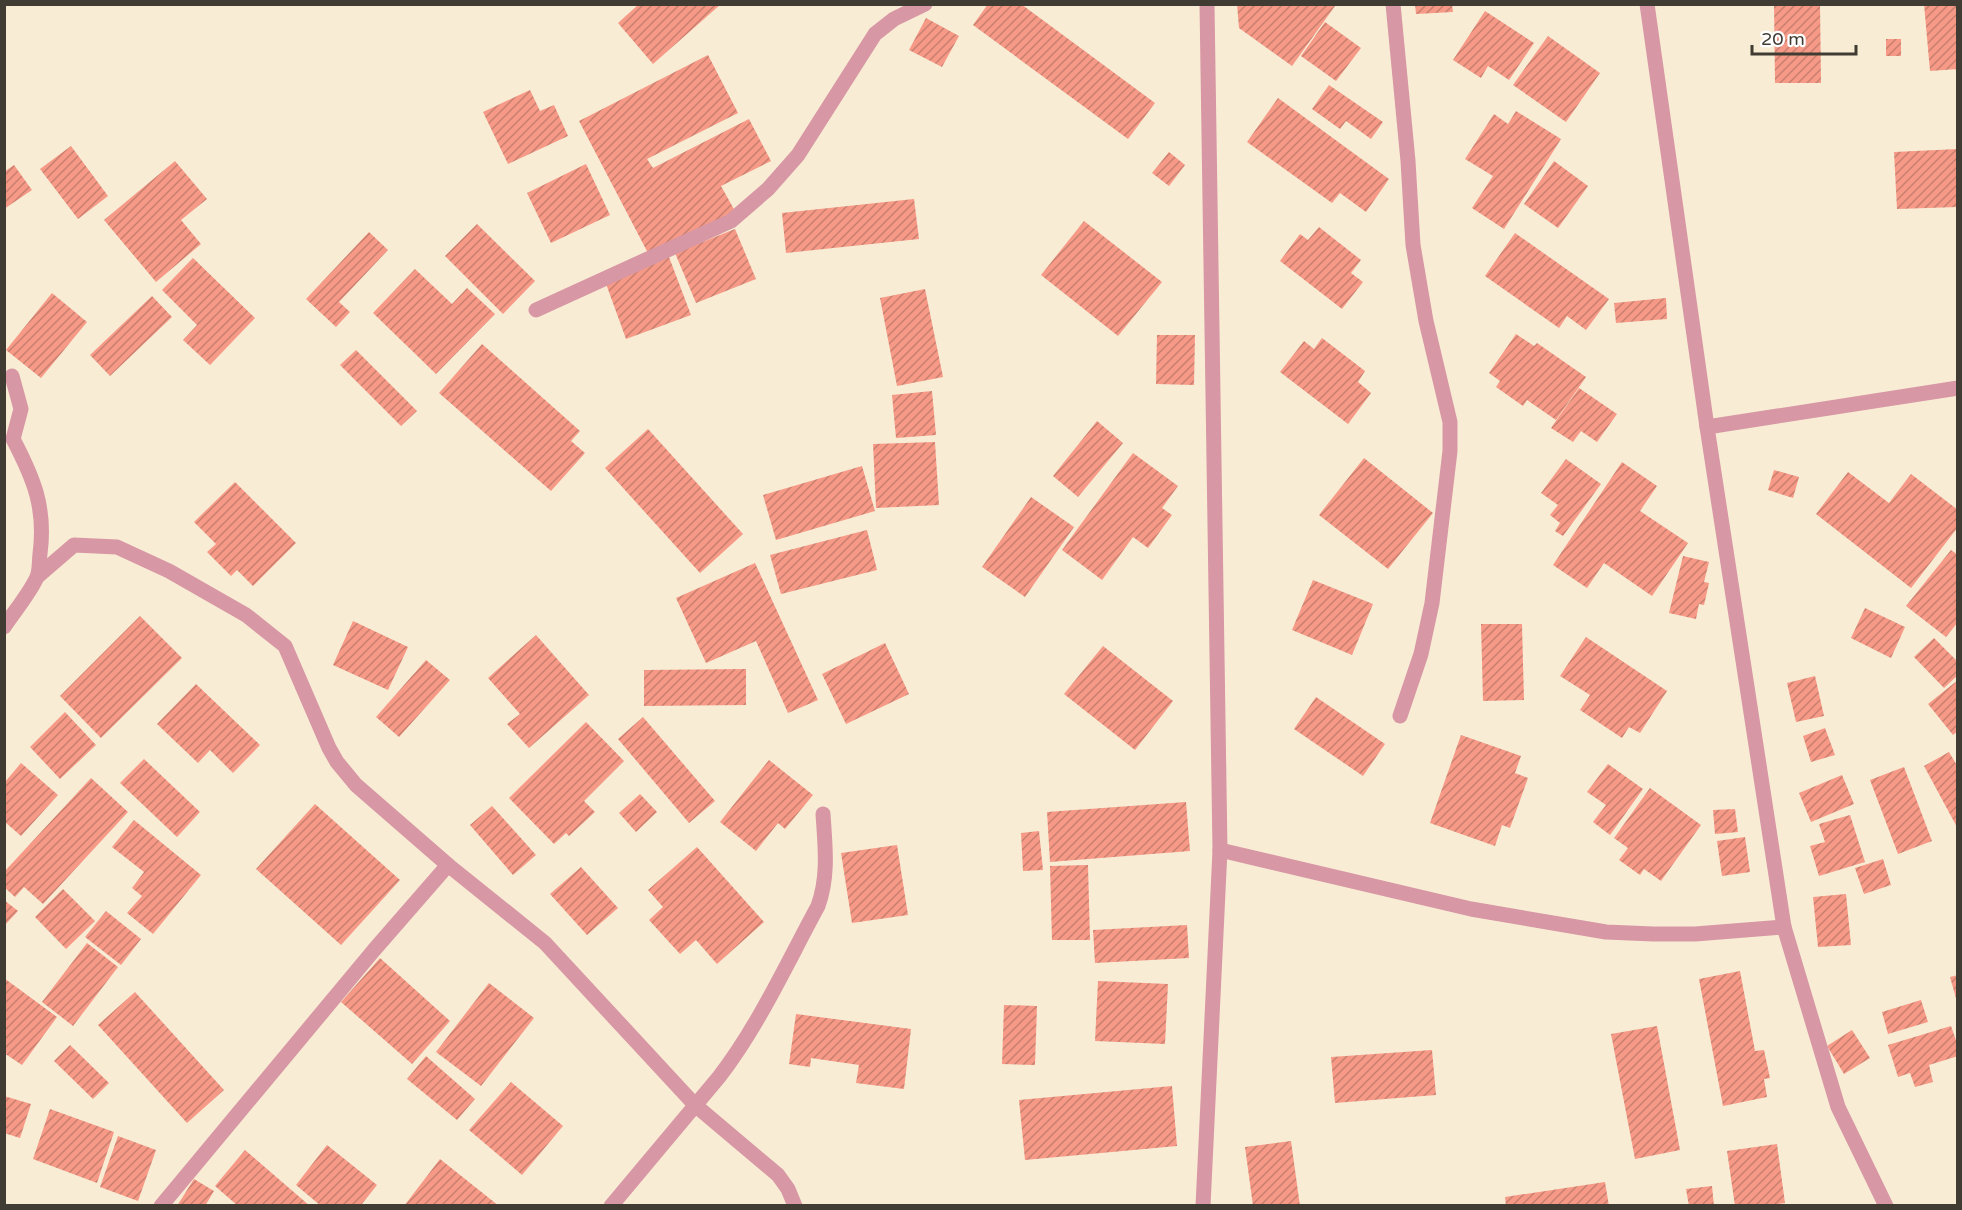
<svg xmlns="http://www.w3.org/2000/svg" width="1962" height="1210" font-family="'Varela Round',sans-serif">
<style>
.building{fill:url(#building-hatch)}
.lines{fill:none;stroke-linecap:round;stroke-linejoin:round}
.minor{stroke:#d797a4;stroke-width:15}
</style>
<defs>
<pattern id="building-hatch" width="6" height="6" patternUnits="userSpaceOnUse" patternTransform="scale(1.5)"><rect width="6" height="6" fill="#f69a87"/><path d="M-1 1l2-2M0 6l6-6M5 7l2-2" fill="none" stroke="#c97f6f"/></pattern>
</defs>
<rect width="100%" height="100%" fill="#f9ecd5"/>
<!-- building -->
<g class="building">
<polygon points="639,4 721,4 653,64 618,23"/>
<polygon points="988,4 1021,4 1155,103 1128,139 973,25"/>
<polygon points="1237,4 1333,4 1335,6 1292,66 1239,28"/>
<polygon points="1415,4 1452,4 1453,12 1416,14"/>
<polygon points="1774,4 1820,4 1821,83 1775,83"/>
<polygon points="1924,4 1958,4 1958,69 1930,71"/>
<polygon points="1485,11 1534,43 1509,80 1488,66 1481,78 1453,60"/>
<polygon points="926,18 959,36 942,67 909,50"/>
<polygon points="1325,22 1361,48 1336,81 1301,56"/>
<polygon points="1548,36 1600,73 1566,122 1513,85"/>
<rect x="1886" y="39" width="15" height="17"/>
<polygon points="708,55 738,113 647,159 653,168 749,119 771,161 721,186 735,211 649,255 579,121"/>
<polygon points="1329,85 1383,122 1371,139 1346,121 1340,129 1312,109"/>
<polygon points="530,90 540,111 554,105 568,136 508,164 483,112"/>
<polygon points="1278,98 1389,179 1366,212 1340,193 1332,203 1247,142"/>
<polygon points="1516,111 1561,139 1504,229 1472,208 1493,176 1465,159 1494,114 1508,124"/>
<polygon points="71,146 108,196 78,219 40,169"/>
<polygon points="1958,149 1958,207 1897,209 1894,152"/>
<polygon points="1169,152 1185,165 1169,186 1152,173"/>
<polygon points="175,161 207,199 181,220 201,244 156,282 104,220"/>
<polygon points="1554,161 1588,186 1558,228 1524,204"/>
<polygon points="586,164 610,215 551,243 527,193"/>
<polygon points="14,165 32,190 4,209 4,172"/>
<polygon points="914,199 919,239 786,253 782,213"/>
<polygon points="1084,221 1162,282 1118,336 1041,275"/>
<polygon points="477,224 535,281 503,314 445,256"/>
<polygon points="1319,227 1361,260 1351,273 1363,282 1342,309 1280,261 1300,234 1308,240"/>
<polygon points="735,229 756,279 696,303 675,253"/>
<polygon points="369,232 388,250 339,302 350,312 336,327 306,299"/>
<polygon points="1515,233 1609,299 1586,330 1567,316 1559,328 1485,276"/>
<polygon points="669,257 691,315 626,339 605,281"/>
<polygon points="193,258 255,318 210,365 183,340 197,325 162,290"/>
<polygon points="415,269 452,304 467,288 495,314 436,374 373,313"/>
<polygon points="925,289 943,377 897,386 880,298"/>
<polygon points="52,293 87,322 41,378 6,350"/>
<polygon points="152,296 172,317 110,376 90,355"/>
<polygon points="1666,298 1667,319 1616,323 1614,303"/>
<polygon points="1516,334 1534,346 1537,343 1586,377 1556,420 1527,400 1523,406 1496,387 1500,381 1489,373"/>
<polygon points="1157,335 1195,335 1194,385 1156,384"/>
<polygon points="1322,338 1365,371 1358,382 1371,393 1348,424 1280,372 1304,341 1314,349"/>
<polygon points="482,344 580,431 571,441 585,453 551,491 439,393"/>
<polygon points="356,350 417,411 401,426 340,365"/>
<polygon points="1579,388 1617,414 1597,442 1581,431 1573,442 1551,428"/>
<polygon points="932,391 936,435 896,438 892,395"/>
<polygon points="1097,421 1123,443 1078,497 1053,476"/>
<polygon points="648,429 743,534 700,573 605,468"/>
<polygon points="935,442 939,505 876,508 873,444"/>
<polygon points="1133,453 1178,486 1162,508 1172,515 1148,548 1133,537 1102,580 1062,550"/>
<polygon points="1364,458 1433,513 1388,569 1319,515"/>
<polygon points="1566,459 1601,484 1563,536 1555,531 1560,523 1550,515 1558,505 1541,493"/>
<polygon points="1622,462 1657,486 1640,511 1688,543 1652,596 1604,563 1587,588 1553,565"/>
<polygon points="862,466 875,511 776,540 763,495"/>
<polygon points="1774,470 1799,477 1793,498 1768,490"/>
<polygon points="1848,472 1889,503 1911,474 1958,510 1958,527 1911,588 1816,514"/>
<polygon points="235,482 296,543 253,586 237,570 231,576 207,552 216,544 194,522"/>
<polygon points="1031,497 1074,527 1025,597 982,567"/>
<polygon points="867,530 877,570 781,594 770,555"/>
<polygon points="1951,550 1958,555 1958,622 1946,637 1906,606"/>
<polygon points="1683,556 1709,562 1704,582 1709,583 1704,605 1699,604 1696,619 1669,613"/>
<polygon points="755,563 818,700 788,713 756,641 706,663 676,598"/>
<polygon points="1313,580 1373,604 1352,655 1292,630"/>
<polygon points="1865,608 1905,627 1891,658 1851,638"/>
<polygon points="140,616 182,658 101,738 60,696"/>
<polygon points="353,621 408,647 388,690 333,665"/>
<polygon points="1481,624 1522,624 1524,700 1483,701"/>
<polygon points="536,635 589,695 529,748 507,724 520,714 488,678"/>
<polygon points="1586,637 1667,691 1640,733 1629,727 1622,738 1580,710 1590,695 1560,676"/>
<polygon points="1934,638 1958,662 1958,675 1944,688 1914,657"/>
<polygon points="885,643 909,694 846,724 822,674"/>
<polygon points="1103,646 1173,701 1135,750 1064,694"/>
<polygon points="426,660 450,680 399,737 376,717"/>
<polygon points="746,669 746,705 644,706 644,670"/>
<polygon points="1815,676 1824,716 1796,722 1787,683"/>
<polygon points="1958,680 1958,731 1953,735 1928,704"/>
<polygon points="196,684 260,745 233,773 210,750 198,763 157,724"/>
<polygon points="1316,697 1385,744 1363,776 1294,729"/>
<polygon points="65,712 96,745 60,779 30,747"/>
<polygon points="643,717 715,801 689,823 618,739"/>
<polygon points="586,722 624,761 584,801 595,812 569,836 566,833 554,844 509,798"/>
<polygon points="1825,728 1835,755 1811,762 1803,736"/>
<polygon points="1461,735 1521,756 1515,773 1528,778 1510,828 1502,825 1495,846 1430,823"/>
<polygon points="1949,752 1958,767 1958,829 1924,766"/>
<polygon points="144,759 200,812 177,837 120,783"/>
<polygon points="769,760 813,795 785,829 778,823 756,851 720,822"/>
<polygon points="21,763 58,795 21,836 5,822 5,782"/>
<polygon points="1608,764 1643,789 1610,835 1593,822 1606,805 1587,792"/>
<polygon points="1904,767 1932,841 1898,854 1870,780"/>
<polygon points="1842,775 1854,804 1811,822 1799,793"/>
<polygon points="91,778 128,812 43,904 24,887 15,897 4,887 4,872"/>
<polygon points="1650,788 1701,825 1661,881 1644,869 1640,875 1619,860 1628,848 1614,838"/>
<polygon points="640,794 657,812 636,832 619,813"/>
<polygon points="1186,802 1190,851 1050,862 1047,812"/>
<polygon points="315,804 400,880 341,945 256,869"/>
<polygon points="492,806 536,855 513,875 470,825"/>
<polygon points="1735,809 1738,832 1715,834 1713,810"/>
<polygon points="1850,815 1865,862 1819,876 1810,846 1825,842 1819,824"/>
<polygon points="134,820 201,875 153,934 127,913 142,896 132,888 144,872 112,847"/>
<polygon points="1039,831 1043,870 1023,871 1021,833"/>
<polygon points="1745,837 1750,872 1722,876 1717,841"/>
<polygon points="897,845 908,915 852,923 841,853"/>
<polygon points="697,847 764,922 717,964 696,940 680,954 649,920 663,907 648,890"/>
<polygon points="1883,859 1891,885 1864,894 1855,868"/>
<polygon points="1088,865 1090,940 1052,940 1050,866"/>
<polygon points="581,867 618,908 587,935 550,894"/>
<polygon points="63,889 95,921 66,949 35,917"/>
<polygon points="1846,894 1851,945 1818,947 1813,897"/>
<polygon points="4,900 18,911 4,926"/>
<polygon points="106,911 141,939 121,965 85,937"/>
<polygon points="1187,925 1189,958 1095,963 1093,930"/>
<polygon points="87,943 118,967 73,1026 42,1002"/>
<polygon points="380,958 450,1021 412,1064 341,1002"/>
<polygon points="1740,971 1755,1051 1764,1050 1770,1078 1764,1079 1767,1097 1723,1106 1699,979"/>
<polygon points="1958,975 1958,1002 1957,1002 1950,977"/>
<polygon points="4,978 57,1017 22,1065 4,1053"/>
<polygon points="1098,981 1168,984 1165,1044 1095,1041"/>
<polygon points="489,983 534,1018 481,1086 436,1052"/>
<polygon points="135,992 224,1090 187,1123 98,1025"/>
<polygon points="1921,1000 1928,1022 1888,1034 1882,1012"/>
<polygon points="1004,1005 1037,1006 1035,1065 1002,1064"/>
<polygon points="796,1014 911,1029 904,1089 856,1083 859,1065 811,1058 810,1067 789,1064"/>
<polygon points="1657,1026 1680,1150 1635,1159 1611,1034"/>
<polygon points="1951,1026 1958,1046 1958,1056 1929,1065 1933,1082 1915,1087 1910,1073 1898,1077 1888,1045"/>
<polygon points="1852,1030 1870,1058 1844,1074 1827,1046"/>
<polygon points="70,1045 109,1083 93,1099 54,1061"/>
<polygon points="1432,1050 1436,1095 1335,1103 1331,1057"/>
<polygon points="426,1056 475,1099 457,1120 407,1079"/>
<polygon points="511,1082 563,1126 522,1175 469,1130"/>
<polygon points="1172,1086 1177,1146 1025,1160 1019,1100"/>
<polygon points="4,1096 31,1104 20,1138 4,1133"/>
<polygon points="50,1109 114,1132 97,1183 33,1159"/>
<polygon points="118,1136 156,1150 138,1201 100,1187"/>
<polygon points="1291,1141 1300,1206 1253,1206 1245,1147"/>
<polygon points="1777,1144 1785,1203 1764,1206 1735,1206 1727,1151"/>
<polygon points="327,1145 377,1185 362,1204 364,1206 321,1206 296,1185"/>
<polygon points="245,1150 310,1206 238,1206 215,1186"/>
<polygon points="440,1159 499,1206 404,1206"/>
<polygon points="194,1179 214,1191 205,1206 177,1206"/>
<polygon points="1605,1182 1609,1206 1506,1206 1505,1197"/>
<polygon points="1712,1186 1714,1206 1689,1206 1686,1189"/>
</g>
<g class="lines">
<!-- minor -->
<g class="minor">
<polyline points="1393,4 1408,161 1413,245 1426,321 1450,422 1450,451 1432,603 1421,654 1400,716"/>
<polyline points="1647,4 1707,427 1784,927 1838,1107 1886,1206"/>
<polyline points="536,310 731,221 768,189 798,155 875,34 894,19 925,4"/>
<polyline points="1707,427 1958,388"/>
<polyline points="38,576 74,545 117,547 169,571 246,615 285,646 329,748 337,762 356,785 448,865 545,943 695,1105 778,1175 788,1189 795,1206"/>
<path d="M4,627C14,612 30,593 37,577C40,570 39,561 40,554C46,508 34,479 13,439L21,409L12,376"/>
<polyline points="1220,850 1471,909 1606,932 1653,934 1695,934 1784,927"/>
<polyline points="161,1206 374,950 448,865"/>
<path d="M611,1206L719,1077C759,1025 787,963 818,906C829,876 825,845 823,814"/>
<polyline points="1203,1206 1220,850 1207,4"/>
</g>
</g>
<!-- border -->
<rect width="1962" height="1210" fill="none" stroke="#413c33" stroke-width="12"/>
<!-- scale -->
<path d="M1752 45v9h104v-9" fill="none" stroke="#413c33" stroke-width="3"/>
<text x="1761" y="45" font-size="18" fill="#413c33" stroke="#ffffff" stroke-width="4.5" paint-order="stroke">20 m</text>
</svg>
